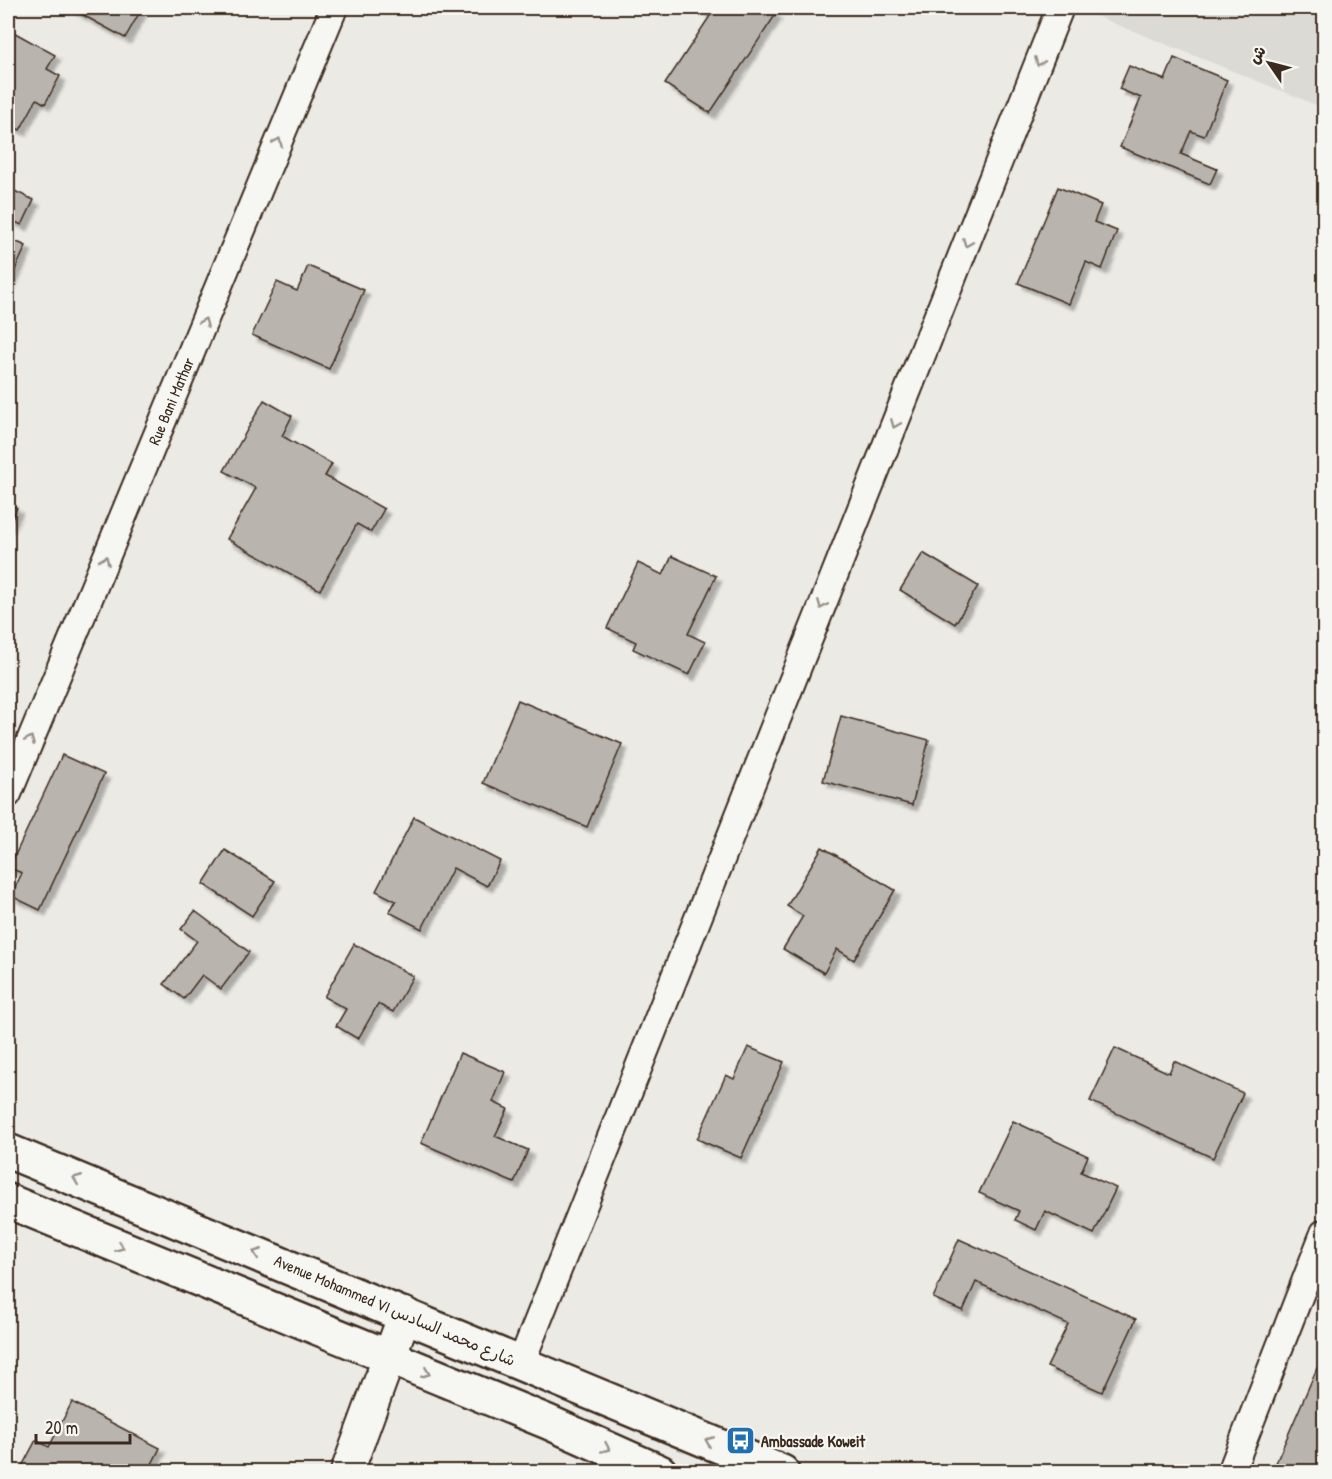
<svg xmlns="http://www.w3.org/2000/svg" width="1332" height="1479" font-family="'Patrick Hand','Playpen Sans Arabic',sans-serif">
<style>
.built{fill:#dcdad4}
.building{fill:#bab4ae;stroke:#3b2a1e;stroke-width:1.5;filter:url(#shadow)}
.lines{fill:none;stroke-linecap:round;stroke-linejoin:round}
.minor-casing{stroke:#3b2a1e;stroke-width:30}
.tertiary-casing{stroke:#3b2a1e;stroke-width:36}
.primary-casing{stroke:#3b2a1e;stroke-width:38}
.minor{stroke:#f6f6f2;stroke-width:26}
.tertiary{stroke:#f6f6f2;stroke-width:32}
.primary{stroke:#f6f6f2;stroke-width:33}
.oneway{stroke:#989088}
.labels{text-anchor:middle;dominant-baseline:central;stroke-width:4.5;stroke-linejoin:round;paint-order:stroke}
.street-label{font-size:16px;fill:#3b2a1e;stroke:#f6f6f2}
.poi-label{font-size:16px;font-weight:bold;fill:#3b2a1e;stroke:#f6f6f2;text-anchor:start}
</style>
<defs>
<filter id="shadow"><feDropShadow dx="5.5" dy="5.5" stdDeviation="1.5" flood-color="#0004"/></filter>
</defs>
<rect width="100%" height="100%" fill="#ebeae5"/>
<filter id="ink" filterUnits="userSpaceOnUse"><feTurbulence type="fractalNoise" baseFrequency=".0167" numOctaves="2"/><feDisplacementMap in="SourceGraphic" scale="12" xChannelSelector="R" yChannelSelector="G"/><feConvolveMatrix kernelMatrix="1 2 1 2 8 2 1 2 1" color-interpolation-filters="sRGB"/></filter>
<g filter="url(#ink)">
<!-- built -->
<polygon class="built" points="1082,8 1324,8 1324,108 1081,10"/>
<!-- building -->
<g class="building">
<polygon points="70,8 138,8 141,10 125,38"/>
<polygon points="697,8 766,8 776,14 710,113 665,84 710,16"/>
<polygon points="8,29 55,55 47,69 60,76 45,104 37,99 20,130 8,124"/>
<polygon points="1174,58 1227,80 1204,136 1191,131 1181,154 1217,169 1210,184 1120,147 1141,98 1119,89 1129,66 1165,80"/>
<polygon points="1058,187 1101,205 1094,222 1117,231 1102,269 1086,262 1069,304 1018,283"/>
<polygon points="8,188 34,200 22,225 8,219"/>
<polygon points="8,238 26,246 8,285"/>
<polygon points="308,266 364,290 329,369 252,335 277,282 297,291"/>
<polygon points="264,400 292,416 282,436 332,464 325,476 384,509 371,532 357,524 320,590 227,539 256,488 224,471"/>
<polygon points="8,503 17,508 8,528"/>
<polygon points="923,553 978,586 955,624 900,590"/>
<polygon points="672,556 716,576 688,634 705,642 689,675 633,649 636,642 607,628 638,563 663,575"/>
<polygon points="518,700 622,744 587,827 483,783"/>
<polygon points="841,716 929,740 912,805 823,781"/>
<polygon points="62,755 104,774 40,910 11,896 22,873 9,868"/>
<polygon points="414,817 500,861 487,886 453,868 422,929 389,912 396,901 376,891"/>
<polygon points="822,847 895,890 854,960 837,949 824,973 783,949 803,916 787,906"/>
<polygon points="225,850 275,881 252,916 203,884"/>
<polygon points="195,911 249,952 221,989 202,975 184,999 164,984 197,941 181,929"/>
<polygon points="354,944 413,976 393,1012 378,1004 358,1039 336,1026 346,1009 324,997"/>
<polygon points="748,1047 784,1062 741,1158 697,1139 726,1075 734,1079"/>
<polygon points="1115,1048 1169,1073 1174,1061 1243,1093 1213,1158 1090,1101"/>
<polygon points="460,1053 505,1072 493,1102 508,1109 495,1136 528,1150 514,1183 421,1143"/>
<polygon points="1013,1121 1088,1156 1081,1172 1116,1188 1094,1234 1045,1211 1036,1230 1015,1220 1019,1211 979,1193"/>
<polygon points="959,1239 1136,1319 1102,1392 1047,1367 1068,1324 976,1282 963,1311 933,1298"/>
<polygon points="1324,1352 1324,1472 1272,1472"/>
<polygon points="72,1402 160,1448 148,1472 19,1472 36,1440 49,1447"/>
</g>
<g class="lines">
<defs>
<g id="minor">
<polyline points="8,794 334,8"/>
<polyline points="521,1363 1060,8"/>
<polyline points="1231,1472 1324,1233"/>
</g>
<polyline id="tertiary" points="347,1472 405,1314"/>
<g id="primary">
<polyline points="8,1151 782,1472"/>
<polyline points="8,1201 548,1422 660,1472"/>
</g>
</defs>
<!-- minor casing -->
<use href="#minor" class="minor-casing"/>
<!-- tertiary casing -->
<use href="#tertiary" class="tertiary-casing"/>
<!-- primary casing -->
<use href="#primary" class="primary-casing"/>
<!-- minor -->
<use href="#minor" class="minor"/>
<!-- tertiary -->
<use href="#tertiary" class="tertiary"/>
<!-- primary -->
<use href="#primary" class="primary"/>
</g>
<!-- one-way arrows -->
<defs><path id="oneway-chevron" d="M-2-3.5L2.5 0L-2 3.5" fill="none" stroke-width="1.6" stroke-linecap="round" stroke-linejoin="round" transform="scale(1.5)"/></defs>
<g class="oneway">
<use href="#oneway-chevron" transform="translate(1039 62) rotate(112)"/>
<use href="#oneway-chevron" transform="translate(278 142) rotate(-67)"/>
<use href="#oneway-chevron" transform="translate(967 243) rotate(112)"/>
<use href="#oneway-chevron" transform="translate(204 322) rotate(-67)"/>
<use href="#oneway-chevron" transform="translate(895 424) rotate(112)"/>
<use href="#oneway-chevron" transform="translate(105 560) rotate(-67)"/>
<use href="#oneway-chevron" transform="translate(822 605) rotate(112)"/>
<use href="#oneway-chevron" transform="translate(30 740) rotate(-67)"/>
<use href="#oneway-chevron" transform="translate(77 1179) rotate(-158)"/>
<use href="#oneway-chevron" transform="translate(120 1247) rotate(22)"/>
<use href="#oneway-chevron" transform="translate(257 1253) rotate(-158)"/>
<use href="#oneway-chevron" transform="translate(426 1373) rotate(22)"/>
<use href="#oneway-chevron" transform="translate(709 1441) rotate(-157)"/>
<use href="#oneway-chevron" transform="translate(606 1448) rotate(24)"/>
</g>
</g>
<!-- icons -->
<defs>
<symbol id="bus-square" viewBox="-11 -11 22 22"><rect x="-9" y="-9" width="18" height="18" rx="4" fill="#1f6fb2" stroke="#f6f6f2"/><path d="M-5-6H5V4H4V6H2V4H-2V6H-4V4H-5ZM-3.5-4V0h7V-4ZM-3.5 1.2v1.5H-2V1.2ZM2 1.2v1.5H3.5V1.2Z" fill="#fff"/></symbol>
</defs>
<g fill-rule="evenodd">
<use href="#bus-square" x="724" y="1424" width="33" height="33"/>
</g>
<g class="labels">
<!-- street labels -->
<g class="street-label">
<text transform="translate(171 401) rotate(-67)">Rue Bani Mathar</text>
<text transform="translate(395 1310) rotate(23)">Avenue Mohammed VI شارع محمد السادس</text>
</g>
<!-- poi labels -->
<g class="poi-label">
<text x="761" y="1441">Ambassade Koweit</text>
</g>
</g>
<!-- margin -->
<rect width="1332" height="1479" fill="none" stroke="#f6f6f2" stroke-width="30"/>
<rect x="15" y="15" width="1302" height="1449" fill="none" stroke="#3b2a1e" stroke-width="2" filter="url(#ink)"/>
<!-- north arrow -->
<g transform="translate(1269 63) rotate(305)" stroke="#f6f6f2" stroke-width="4.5" paint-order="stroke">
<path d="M0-4.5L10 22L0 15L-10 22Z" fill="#3b2a1e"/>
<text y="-9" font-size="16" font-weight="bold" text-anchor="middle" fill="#3b2a1e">ش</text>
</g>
<!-- scale -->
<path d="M36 1434v9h94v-9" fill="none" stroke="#3b2a1e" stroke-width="3"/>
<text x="45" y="1434" font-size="18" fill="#3b2a1e" stroke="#f6f6f2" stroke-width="4.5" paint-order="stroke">20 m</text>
</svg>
